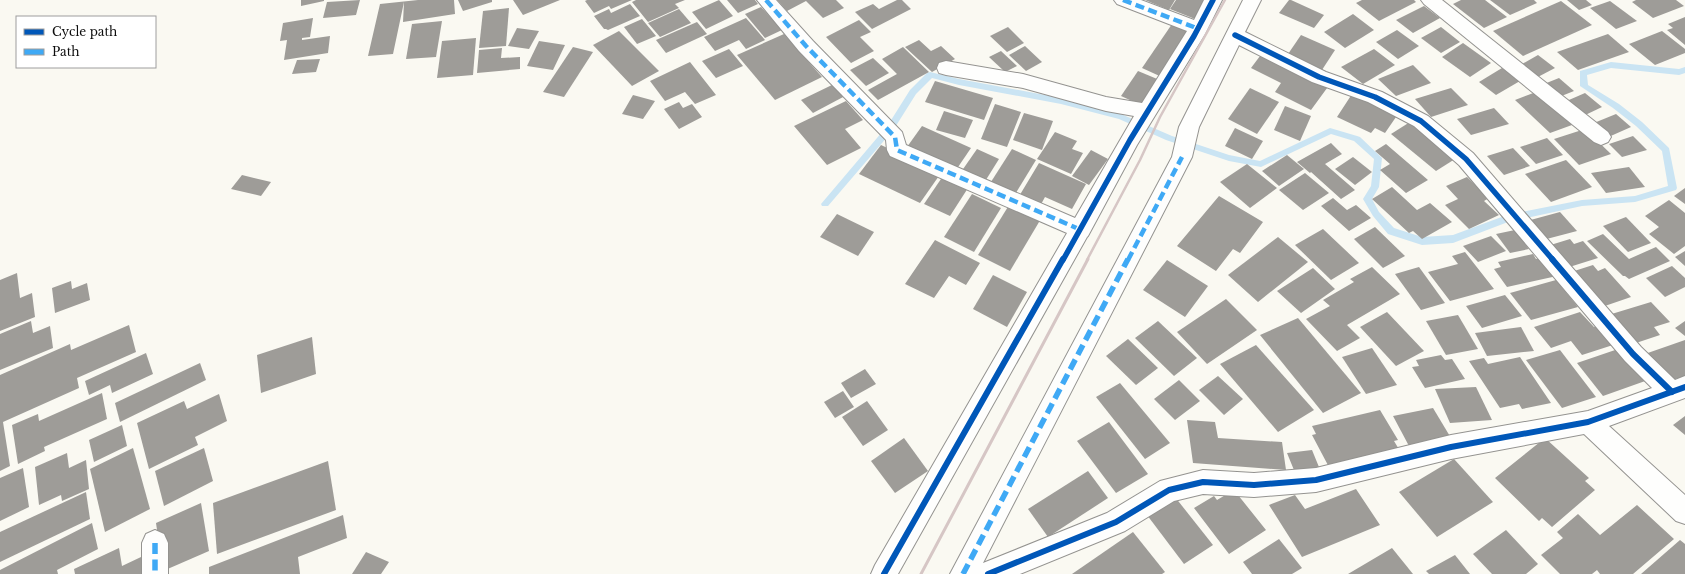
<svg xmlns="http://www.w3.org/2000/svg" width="1685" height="574" font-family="'Libre Baskerville',serif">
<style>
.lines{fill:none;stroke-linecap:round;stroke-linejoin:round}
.stream{fill:#cae4f3;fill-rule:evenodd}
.building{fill:#9e9c98}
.street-casing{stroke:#949390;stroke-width:2}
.street{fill:#fefefd;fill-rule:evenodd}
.rail-far1{stroke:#d6c6c5;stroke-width:2.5}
.rail{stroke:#d6c6c5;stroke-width:3}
.quiet-far1{stroke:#3fa9f5;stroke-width:4.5;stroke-dasharray:9 4.5;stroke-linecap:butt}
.quiet{stroke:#3fa9f5;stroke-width:5.5;stroke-dasharray:11 5.5;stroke-linecap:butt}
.cycleway-far1-casing{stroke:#fff;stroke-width:8}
.cycleway-casing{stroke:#fff;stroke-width:9}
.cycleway-far1{stroke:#0057b8;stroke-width:5.5}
.cycleway{stroke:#0057b8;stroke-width:6}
</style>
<rect width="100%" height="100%" fill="#faf9f2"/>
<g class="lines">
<!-- stream -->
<polygon class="stream" points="1611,62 1679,69 1685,67 1685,73 1679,75 1611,68 1587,75 1588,85 1619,104 1642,122 1669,148 1677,188 1676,190 1635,202 1582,206 1508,222 1453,243 1422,245 1388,234 1373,216 1363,199 1371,186 1374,159 1354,141 1331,134 1261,167 1229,161 1166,140 1119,119 1061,104 959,85 932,78 916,94 894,129 828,206 822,206 821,204 888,125 910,90 927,73 930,72 959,79 1061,98 1121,114 1172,136 1229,155 1260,161 1330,128 1357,136 1360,137 1382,158 1379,187 1372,199 1379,212 1394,228 1422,237 1453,235 1507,215 1582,200 1635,196 1668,186 1662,151 1636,126 1613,108 1580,86 1580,71"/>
</g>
<!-- building -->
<g class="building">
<polygon points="301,0 324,0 324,1 301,6"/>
<polygon points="360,0 356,15 323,18 327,2"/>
<polygon points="418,0 454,0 455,14 403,22 404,2 393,54 368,56 380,4"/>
<polygon points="458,0 492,0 492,2 463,11"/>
<polygon points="513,0 560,0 523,15"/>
<polygon points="587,0 632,0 611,9 609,6 594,13 585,1"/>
<polygon points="636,0 685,0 675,4 679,8 648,22 632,2"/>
<polygon points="719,0 733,16 706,29 692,12"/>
<polygon points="727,0 755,0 758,4 738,13"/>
<polygon points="777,0 836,0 844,8 823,18 806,1 787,11"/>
<polygon points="897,0 902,0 911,9 872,29 855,12 873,4 879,9"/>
<polygon points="1145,0 1175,0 1169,10"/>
<polygon points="1176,0 1207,0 1195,19 1170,9"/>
<polygon points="1289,0 1291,0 1324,15 1314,28 1279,13"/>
<polygon points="1362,0 1414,0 1416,2 1379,21 1356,3"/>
<polygon points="1461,0 1485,0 1507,17 1484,28 1453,4"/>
<polygon points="1490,0 1534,0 1537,3 1510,15"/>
<polygon points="1567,0 1586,0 1592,5 1579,10"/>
<polygon points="1636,0 1676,0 1684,6 1653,18 1632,2"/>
<polygon points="1561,1 1592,25 1523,56 1493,31"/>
<polygon points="1610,1 1637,21 1616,29 1590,8"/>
<polygon points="630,4 640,16 608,30 606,29 604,29 594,16 609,9 611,13"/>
<polygon points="1424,6 1440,18 1413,33 1396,20"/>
<polygon points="761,7 782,30 765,38 745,14"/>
<polygon points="509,8 506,46 479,48 483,11"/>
<polygon points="679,9 691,23 660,37 648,23"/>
<polygon points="1353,14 1374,30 1345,48 1324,32"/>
<polygon points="1685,17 1685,45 1667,30 1673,28 1668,24"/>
<polygon points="313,18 310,37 302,38 302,40 330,36 328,53 284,60 287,40 280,41 283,23"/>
<polygon points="746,18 765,40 746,49 739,40 715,51 704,37"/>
<polygon points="642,19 656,36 637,44 624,27"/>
<polygon points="859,20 871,32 860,37 874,51 851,63 826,37"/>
<polygon points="442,21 436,57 406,59 412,24"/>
<polygon points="697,22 707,34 666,53 656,40"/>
<polygon points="1172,24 1194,33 1164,78 1142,68"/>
<polygon points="1008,27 1024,43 1007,52 990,36"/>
<polygon points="1441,27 1460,42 1441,53 1421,38"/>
<polygon points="517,28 539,31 529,49 508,46"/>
<polygon points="1397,30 1419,46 1398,59 1376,42"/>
<polygon points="619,31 659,71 632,86 593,45"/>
<polygon points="1662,31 1685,49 1685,53 1655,65 1629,44"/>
<polygon points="784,34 822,77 775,100 737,55"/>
<polygon points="1608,34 1629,52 1578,70 1557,52"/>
<polygon points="1301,35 1335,50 1320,73 1286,57"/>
<polygon points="476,38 473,75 437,78 442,41"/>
<polygon points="919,40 931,51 941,46 955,59 932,72 905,47"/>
<polygon points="539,41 565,45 553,70 527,66"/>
<polygon points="1463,43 1491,63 1470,77 1442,57"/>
<polygon points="1025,46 1042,62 1026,71 1009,55"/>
<polygon points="573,47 593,52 564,97 543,92"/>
<polygon points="903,47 929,72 878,100 868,90 897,74 882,59"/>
<polygon points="502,48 501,58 520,57 520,69 477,73 479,50"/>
<polygon points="729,49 743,66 716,78 702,61"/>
<polygon points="1374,49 1395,65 1363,84 1341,67"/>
<polygon points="1001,51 1017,66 1005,72 989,57"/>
<polygon points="1263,52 1330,84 1311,110 1275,92 1281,83 1251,68"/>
<polygon points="1538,55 1555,68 1534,79 1517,67"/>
<polygon points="873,58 889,73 866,86 850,70"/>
<polygon points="320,59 316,72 292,74 297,60"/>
<polygon points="690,62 716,95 695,104 685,92 665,101 650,81"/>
<polygon points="1413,65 1431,83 1396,96 1378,79"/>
<polygon points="1502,68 1520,81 1496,95 1479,82"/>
<polygon points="1138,71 1162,81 1145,107 1121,96"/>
<polygon points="1559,78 1574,91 1559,97 1544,84"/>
<polygon points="935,81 993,98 984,120 925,102"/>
<polygon points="834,84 845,96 813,113 801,100"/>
<polygon points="1250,88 1279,102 1257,134 1228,119"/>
<polygon points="1451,88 1468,105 1431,117 1415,99"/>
<polygon points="1536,92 1572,125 1550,133 1515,100"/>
<polygon points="1585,93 1602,107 1579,118 1562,103"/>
<polygon points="1352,94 1396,117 1385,133 1375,128 1371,133 1337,117"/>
<polygon points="633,95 655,101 643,119 622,114"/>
<polygon points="846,101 863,120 845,129 861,148 827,165 794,126"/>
<polygon points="679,102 683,108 692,104 702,117 679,129 664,109"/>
<polygon points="995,104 1021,112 1007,147 981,139"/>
<polygon points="1285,106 1311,116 1300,141 1274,130"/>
<polygon points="1494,108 1509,124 1471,135 1457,119"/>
<polygon points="944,111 973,120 965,138 936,130"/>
<polygon points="1024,113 1053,121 1042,150 1013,140"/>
<polygon points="1616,114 1631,127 1604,139 1589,125"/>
<polygon points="1410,122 1455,159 1436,171 1391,134"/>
<polygon points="922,126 971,148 956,170 907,147"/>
<polygon points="1235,128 1263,141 1252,159 1225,146"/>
<polygon points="1585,129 1611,154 1579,165 1554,139"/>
<polygon points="1055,132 1077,141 1072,149 1083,153 1071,174 1037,159"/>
<polygon points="1633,136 1647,150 1622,157 1609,144"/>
<polygon points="1547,138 1563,155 1536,164 1520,147"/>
<polygon points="1331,143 1342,154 1325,164 1355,190 1341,199 1311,172 1310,173 1297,162"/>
<polygon points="1386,144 1428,180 1406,193 1380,170 1390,164 1375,151"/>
<polygon points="881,145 941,173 920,203 859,174"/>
<polygon points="1513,148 1530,166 1504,175 1487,156"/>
<polygon points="977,149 999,159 984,183 961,172"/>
<polygon points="1012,149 1036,160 1014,196 989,185"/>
<polygon points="1091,150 1108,159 1089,185 1072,176"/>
<polygon points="1287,155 1304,169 1279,186 1262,171"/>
<polygon points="1353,157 1372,172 1355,185 1335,169"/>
<polygon points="1566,160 1592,187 1551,202 1525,174"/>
<polygon points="1039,163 1086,184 1072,209 1045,197 1039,208 1018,198"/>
<polygon points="1247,164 1277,188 1250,208 1220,182"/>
<polygon points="1629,167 1645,187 1606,193 1591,173"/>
<polygon points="1305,173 1329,193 1303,210 1279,190"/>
<polygon points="242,175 271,182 261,196 231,189"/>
<polygon points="943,176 968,188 950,216 924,204"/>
<polygon points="1467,177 1489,198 1484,201 1499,215 1469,229 1445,205 1458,199 1446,186"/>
<polygon points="1392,187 1417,210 1430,203 1452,222 1422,239 1413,231 1409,233 1372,199"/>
<polygon points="1685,188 1685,204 1674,196"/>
<polygon points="972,194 1001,208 974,252 944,237"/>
<polygon points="1219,196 1263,222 1240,253 1233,249 1216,271 1177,246"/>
<polygon points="1333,198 1347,210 1356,205 1371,218 1349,231 1321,206"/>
<polygon points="1669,200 1685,213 1685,246 1674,254 1649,234 1659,227 1645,216"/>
<polygon points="1011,202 1042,217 1010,271 978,255"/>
<polygon points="1560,212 1577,231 1539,241 1523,222"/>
<polygon points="837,214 874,232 858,256 820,237"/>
<polygon points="1626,217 1651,243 1628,252 1603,226"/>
<polygon points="1375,227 1405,256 1383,268 1354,239"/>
<polygon points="1323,229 1359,263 1331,280 1295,245"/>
<polygon points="1515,230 1529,249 1510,253 1496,234"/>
<polygon points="1603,234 1629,259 1656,247 1670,261 1629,279 1625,276 1623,276 1587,241"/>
<polygon points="1491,236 1506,251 1478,262 1463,246"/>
<polygon points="1278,237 1308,262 1258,302 1228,275"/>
<polygon points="1570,239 1574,244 1583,241 1598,258 1563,269 1544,247"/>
<polygon points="935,240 980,263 966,285 949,276 934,298 905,284"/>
<polygon points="1685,251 1685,266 1675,257"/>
<polygon points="1465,252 1494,289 1450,301 1428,272 1458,264 1452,256"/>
<polygon points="1533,254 1536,259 1543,257 1557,276 1507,287 1494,269 1501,267 1498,262"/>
<polygon points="1167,260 1208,286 1185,317 1143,290"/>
<polygon points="1593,265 1598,271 1605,268 1631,297 1599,308 1568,273"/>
<polygon points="1672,266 1685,278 1685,287 1665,297 1646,278"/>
<polygon points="1372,267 1400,294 1347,325 1360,338 1337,351 1306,319 1330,306 1323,300 1354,282 1350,279"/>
<polygon points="1419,267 1445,303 1421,310 1395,274"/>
<polygon points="1313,268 1335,289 1301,313 1277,291"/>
<polygon points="17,273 20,298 32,293 35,317 0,331 0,280"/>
<polygon points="993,275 1027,292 1007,327 973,309"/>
<polygon points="1556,280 1578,307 1531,320 1510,293"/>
<polygon points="71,281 72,289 87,283 90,300 55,313 52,288"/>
<polygon points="1505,295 1522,316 1482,328 1466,306"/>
<polygon points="1226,299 1257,330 1207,364 1177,332"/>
<polygon points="1651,302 1670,322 1654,327 1660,335 1630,345 1605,316"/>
<polygon points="1387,312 1424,351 1396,366 1360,327"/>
<polygon points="1580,312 1594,327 1597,326 1613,345 1582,355 1571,341 1551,348 1534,327"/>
<polygon points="1458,315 1478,349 1446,355 1426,321"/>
<polygon points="1298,318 1361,393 1323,413 1260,335"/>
<polygon points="31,321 33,333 50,326 53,348 0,370 0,334"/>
<polygon points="1158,321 1197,358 1174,376 1135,338"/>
<polygon points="1685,321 1685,336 1675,328"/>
<polygon points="129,325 136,352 77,378 79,388 3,422 10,466 0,471 0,375 70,344 71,350"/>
<polygon points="1521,327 1534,351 1487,356 1475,333"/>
<polygon points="312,337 316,374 261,393 257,355"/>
<polygon points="1128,339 1158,368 1136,385 1106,356"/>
<polygon points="1685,340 1685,376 1666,382 1642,355"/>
<polygon points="1256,345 1314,410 1278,432 1220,364"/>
<polygon points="1372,348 1397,385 1366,394 1342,357"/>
<polygon points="1621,348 1648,380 1603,396 1577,363"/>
<polygon points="1560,350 1596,397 1562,408 1526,360"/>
<polygon points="146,353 153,374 112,393 110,385 89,395 85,381"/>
<polygon points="1441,355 1445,360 1452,359 1465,379 1425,388 1412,367 1419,366 1416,360"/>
<polygon points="1520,357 1551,403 1522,409 1519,404 1500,408 1469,361 1484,358 1488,364"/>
<polygon points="200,363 206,380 120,422 115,403"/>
<polygon points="865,369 876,384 851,398 841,383"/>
<polygon points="1218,376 1243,399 1224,415 1199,390"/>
<polygon points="1179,380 1200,401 1175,420 1154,399"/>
<polygon points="1120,383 1170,443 1145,459 1096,397"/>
<polygon points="1476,387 1492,420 1450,423 1435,389"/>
<polygon points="843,391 854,407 835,418 824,402"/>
<polygon points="102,393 107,419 44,447 45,451 18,464 12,425 38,414 39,421"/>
<polygon points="219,394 227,421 195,437 198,445 149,469 137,423 184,401 187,409"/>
<polygon points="867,401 888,430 863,446 842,417"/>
<polygon points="1433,408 1451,438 1409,446 1393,416"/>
<polygon points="1380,410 1398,440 1394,441 1400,451 1330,469 1312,435 1316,434 1312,426"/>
<polygon points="1685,416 1685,435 1673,425"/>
<polygon points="1187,420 1215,422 1218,438 1282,442 1286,470 1193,463"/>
<polygon points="1109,422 1148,474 1116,493 1077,441"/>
<polygon points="122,425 127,446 94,462 89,440"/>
<polygon points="904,438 928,471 895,493 871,461"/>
<polygon points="1545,438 1589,478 1585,481 1595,490 1552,527 1542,518 1539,521 1495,478"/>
<polygon points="133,448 150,509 105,532 90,469"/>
<polygon points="204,448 213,481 164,506 155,471"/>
<polygon points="1312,450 1321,472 1296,475 1287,453"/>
<polygon points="67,453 69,468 86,460 89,489 62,501 61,495 39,505 35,467"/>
<polygon points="1454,459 1493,502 1437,537 1399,492"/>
<polygon points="328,461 336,510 217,554 213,503"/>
<polygon points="23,468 29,507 0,521 0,478"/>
<polygon points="1088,471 1108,498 1048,537 1028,509"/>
<polygon points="1356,489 1380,525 1302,557 1269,505 1295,495 1305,509"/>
<polygon points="1234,490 1266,530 1229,554 1194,508 1214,496 1217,500"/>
<polygon points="86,492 90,519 0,562 0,532"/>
<polygon points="1175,497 1213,545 1184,564 1147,515"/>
<polygon points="201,503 209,551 163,571 156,523"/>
<polygon points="1637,505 1674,539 1633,574 1600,574 1597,570 1592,574 1560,574 1541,555 1563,538 1557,532 1578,514 1600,535"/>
<polygon points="343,515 347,538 298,557 300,574 209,574 209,567"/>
<polygon points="92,523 98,549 57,570 58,574 0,574 0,570"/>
<polygon points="1506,530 1538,564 1526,574 1492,574 1473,554"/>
<polygon points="1133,532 1165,572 1162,574 1072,574"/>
<polygon points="1279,539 1302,568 1292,574 1252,574 1243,562"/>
<polygon points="1680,540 1685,544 1685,574 1641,574"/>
<polygon points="119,548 122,566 141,557 144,574 75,574 74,569"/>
<polygon points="1392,548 1413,574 1348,574"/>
<polygon points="366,552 389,562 381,574 352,574"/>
<polygon points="1455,555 1470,574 1429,574 1426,571"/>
</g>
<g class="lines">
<defs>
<g id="street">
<polygon points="757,0 776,0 813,41 902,132 906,145 1075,218 1134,116 1106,111 1023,88 946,75 939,73 937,68 939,63 946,61 1023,74 1106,97 1142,103 1187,31 1117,4 1114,0 1141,0 1194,20 1204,0 1222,0 1205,34 1137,145 1088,236 1087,237 898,574 871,574 875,565 1067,233 890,156 887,150 886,140 799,51"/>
<path d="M1243,0H1261L1245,32L1326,72L1382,92L1428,116L1473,153L1641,347L1675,380L1685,376V398L1609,426L1685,495V524L1676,521L1584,434L1451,459L1316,492L1254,497L1203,494L1174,501L1125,531L1020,574H950L1172,157L1179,127ZM1239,45L1312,82L1368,102L1414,126L1459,165L1625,361L1652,388L1588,411L1451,435L1316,468L1254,473L1203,470L1160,481L1107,513L983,563L1192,157L1199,127Z"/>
<polygon points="1421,0 1442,0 1608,132 1611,137 1608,142 1601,145 1594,142 1424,4"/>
<polygon points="155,530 164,534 168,543 168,574 142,574 142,543 146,534"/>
</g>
</defs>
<!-- street casing -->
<use href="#street" class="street-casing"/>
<!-- street -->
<use href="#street" class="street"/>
<!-- rail-far1 -->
<polyline class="rail-far1" points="1087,260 1140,160 1160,117 1225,0"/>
<!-- rail -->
<polyline class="rail" points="921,574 1088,259"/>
<!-- quiet-far1 -->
<g class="quiet-far1">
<polyline points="766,0 806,46 895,137 897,150 1081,230"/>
<polyline points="1123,0 1199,29"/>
<polyline points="1128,260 1182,157"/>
</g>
<!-- quiet -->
<g class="quiet">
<polyline points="155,543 155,574"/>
<polyline points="963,574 1128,259"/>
</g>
<defs>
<g id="cycleway-far1">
<polyline points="1235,35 1319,77 1375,97 1421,121 1466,159 1553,260"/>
<polyline points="1063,260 1130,140 1194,36 1213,0"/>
</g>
<g id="cycleway">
<polyline points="1552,259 1633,354 1672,392"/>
<polyline points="884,574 1063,259"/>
<polyline points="988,574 1116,522 1169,490 1203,482 1254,485 1316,480 1451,447 1588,422 1685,387"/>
</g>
</defs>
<!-- cycleway-far1 casing -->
<use href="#cycleway-far1" class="cycleway-far1-casing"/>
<!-- cycleway casing -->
<use href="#cycleway" class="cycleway-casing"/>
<!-- cycleway-far1 -->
<use href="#cycleway-far1" class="cycleway-far1"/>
<!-- cycleway -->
<use href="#cycleway" class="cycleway"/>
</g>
<!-- legend -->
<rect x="16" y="16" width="140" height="52" fill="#ffffff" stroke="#9e9e9e"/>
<rect x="24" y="29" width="20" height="6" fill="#0057b8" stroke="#9e9e9e"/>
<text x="52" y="36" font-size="12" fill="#0d0d0d">Cycle path</text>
<rect x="24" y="49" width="20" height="6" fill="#3fa9f5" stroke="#9e9e9e"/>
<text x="52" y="56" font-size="12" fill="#0d0d0d">Path</text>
</svg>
